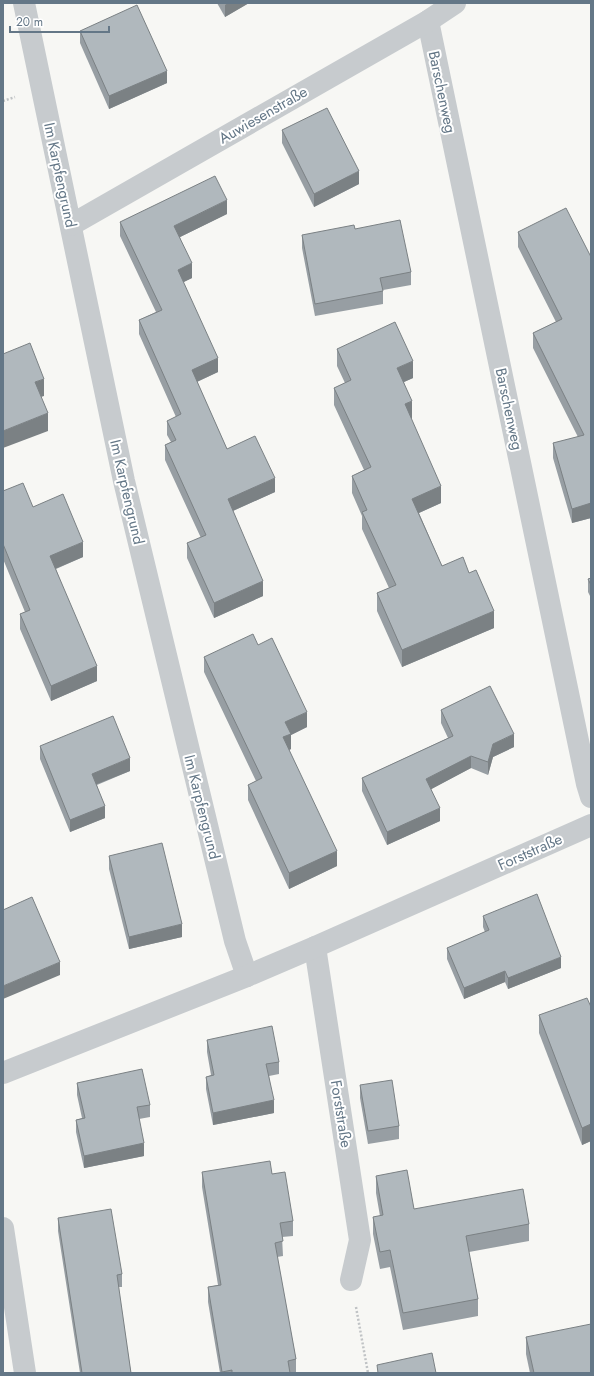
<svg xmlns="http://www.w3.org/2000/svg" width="594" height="1376" font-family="Jost,sans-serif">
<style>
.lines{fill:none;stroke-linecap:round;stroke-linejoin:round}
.path{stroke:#c0c3c5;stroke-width:2.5;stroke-dasharray:2 2;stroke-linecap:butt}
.minor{stroke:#c7cbce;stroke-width:22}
.wall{fill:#979ea3}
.shaded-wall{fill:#7b8184}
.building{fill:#b0b8bd;stroke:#7b8184}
.labels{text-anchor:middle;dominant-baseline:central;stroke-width:4;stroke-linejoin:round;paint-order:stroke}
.street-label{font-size:15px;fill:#647787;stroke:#fff}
</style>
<rect width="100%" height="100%" fill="#f7f7f4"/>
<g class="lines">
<!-- path -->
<g class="path">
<polyline points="3,101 15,97"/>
<polyline points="356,1307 368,1373"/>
</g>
<!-- minor -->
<g class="minor">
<polyline points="24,3 124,481 235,941 247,976"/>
<polyline points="428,21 587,784 591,797"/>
<polyline points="71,225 428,21 455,3"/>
<polyline points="315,947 360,1240 351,1280"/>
<polyline points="3,1073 247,976 315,947 591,825"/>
<polyline points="3,1228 25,1373"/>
</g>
</g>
<!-- wall -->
<g class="wall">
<polygon points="217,3 249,3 225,17"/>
<polygon points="80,31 167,83 109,109 80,43"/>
<polygon points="282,130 359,184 314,207 282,143"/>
<polygon points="227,214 180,237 192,278 183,282 218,372 197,382 227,449 275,492 233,511 263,596 214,618 187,558 187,543 201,538 165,460 165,445 171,442 167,435 167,421 176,417 139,334 139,320 156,312 120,236 120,222"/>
<polygon points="355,229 411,272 411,285 383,290 383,304 315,316 302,248 302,235"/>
<polygon points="518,232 591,257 591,518 572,523 553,458 553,443 578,437 533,348 533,333 556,322 518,247"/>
<polygon points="337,349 413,378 404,382 412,418 411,419 441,503 419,513 442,566 469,573 494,628 402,667 377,611 377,593 389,588 362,529 362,516 352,493 352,476 364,470 334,405 334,388 345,383 337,366"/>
<polygon points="3,491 33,507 83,557 56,569 97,681 51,701 20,629 20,614 25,612 3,559"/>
<polygon points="591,578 591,598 588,592 588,579"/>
<polygon points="590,607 591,607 591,621 590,620"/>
<polygon points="258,645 307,727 291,735 291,749 289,750 337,866 289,889 248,800 248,785 256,781 204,672 204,657"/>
<polygon points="441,710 514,747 493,757 488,775 471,768 431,789 440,821 387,845 362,791 362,778 448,738 441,723"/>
<polygon points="40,746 130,771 97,785 105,818 70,832 40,759"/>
<polygon points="109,856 182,937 129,949 109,869"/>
<polygon points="483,916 561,968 508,989 505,982 464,999 447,959 447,948 485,932 483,927"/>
<polygon points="591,1007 591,1141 582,1145 539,1033 539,1015"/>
<polygon points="207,1040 279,1062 279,1074 269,1076 274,1113 213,1125 206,1089 206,1077 211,1075 207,1052"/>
<polygon points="77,1083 150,1105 150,1117 139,1119 144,1156 84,1168 76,1132 76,1120 82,1118 77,1095"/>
<polygon points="360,1085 399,1126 399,1139 368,1144 360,1098"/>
<polygon points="202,1172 272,1174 293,1221 293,1236 282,1237 283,1256 277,1257 296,1359 296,1373 220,1373 208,1302 208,1287 218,1285 202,1187"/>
<polygon points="376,1176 414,1209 529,1224 529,1241 469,1252 478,1299 478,1316 403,1330 390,1267 380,1269 373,1234 373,1217 380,1216 376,1193"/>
<polygon points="58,1218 122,1274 122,1287 118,1287 131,1373 80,1373 58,1231"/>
<polygon points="526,1337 591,1373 530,1373 526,1354"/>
</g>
<!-- shaded-wall -->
<g class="shaded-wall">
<polygon points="228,3 249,3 225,17 225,5"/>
<polygon points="167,71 167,83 109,109 109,96"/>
<polygon points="359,171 359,184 314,207 314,194"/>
<polygon points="227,200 227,214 174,240 174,226"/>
<polygon points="192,263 192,278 178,285 178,270"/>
<polygon points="218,358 218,372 192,384 192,370"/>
<polygon points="413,361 413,378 397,385 397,368"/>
<polygon points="44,379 44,396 35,399 35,382"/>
<polygon points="412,401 412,418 405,422 405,404"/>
<polygon points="48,413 48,431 3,448 3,431"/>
<polygon points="275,478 275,492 228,513 228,499"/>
<polygon points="441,486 441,503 412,516 412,499"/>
<polygon points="591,503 591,518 572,523 572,509"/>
<polygon points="83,542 83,557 50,571 50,556"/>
<polygon points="263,581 263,596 214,618 214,603"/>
<polygon points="494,611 494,628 402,667 402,650"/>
<polygon points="97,666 97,681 51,701 51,686"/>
<polygon points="307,712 307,727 291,735 291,749 283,753 283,737 285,722"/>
<polygon points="514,734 514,747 493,757 488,775 488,762 493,744"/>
<polygon points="471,756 471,768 426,792 426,779"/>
<polygon points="130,758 130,771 92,786 92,774"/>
<polygon points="105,806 105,818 70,832 70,820"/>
<polygon points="440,808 440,821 387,845 387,832"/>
<polygon points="337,851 337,866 289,889 289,873"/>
<polygon points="182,924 182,937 129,949 129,937"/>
<polygon points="561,957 561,968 508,989 508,978"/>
<polygon points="60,962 60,975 3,999 3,986"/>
<polygon points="505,971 505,982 464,999 464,988"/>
<polygon points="274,1100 274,1113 213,1125 213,1113"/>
<polygon points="591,1124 591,1141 582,1145 582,1128"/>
<polygon points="144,1143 144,1156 84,1168 84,1156"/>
</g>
<!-- building -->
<g class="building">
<polygon points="137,5 167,71 109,96 80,31"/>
<polygon points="327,108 359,171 314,194 282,130"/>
<polygon points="215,176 227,200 174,226 192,263 178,270 218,358 192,370 227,449 255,436 275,478 228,499 263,581 214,603 187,543 206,535 165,445 176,440 167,421 181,414 139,320 162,310 120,222"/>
<polygon points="566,208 591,257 591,503 572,509 553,443 584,435 533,333 562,319 518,232"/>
<polygon points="400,220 411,272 380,278 383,291 315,304 302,235 354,225 355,229"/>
<polygon points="395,322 413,361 397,368 412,401 405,404 441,486 412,499 442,566 463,557 469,573 476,570 494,611 402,650 377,593 396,585 362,512 367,510 352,476 371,467 334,388 351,380 337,349"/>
<polygon points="30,343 44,379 35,382 48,413 3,431 3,354"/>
<polygon points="23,483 33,507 63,494 83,542 50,556 97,666 51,686 20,614 30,610 3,544 3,491"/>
<polygon points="591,578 591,585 588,579"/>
<polygon points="253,634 258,645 272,638 307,712 285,722 291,734 283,737 337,851 289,873 248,785 262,778 204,657"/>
<polygon points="490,686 514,734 493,744 488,762 471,756 426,779 440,808 387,832 362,778 453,736 441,710"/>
<polygon points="113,716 130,758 92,774 105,806 70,820 40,746"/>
<polygon points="162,843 182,924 129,937 109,856"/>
<polygon points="537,894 561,957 508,978 505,971 464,988 447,948 489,930 483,916"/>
<polygon points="32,897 60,962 3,986 3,910"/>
<polygon points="587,998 591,1007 591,1124 582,1128 539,1015"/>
<polygon points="272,1026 279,1062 266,1064 274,1100 213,1113 206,1077 214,1075 207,1040"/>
<polygon points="142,1069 150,1105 137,1107 144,1143 84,1156 76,1120 85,1118 77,1083"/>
<polygon points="392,1080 399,1126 368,1131 360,1085"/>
<polygon points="270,1161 272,1174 285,1172 293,1221 280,1223 283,1241 275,1243 296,1359 288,1361 290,1373 232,1373 232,1370 222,1372 208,1287 221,1285 202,1172"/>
<polygon points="407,1170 414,1209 523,1189 529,1224 466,1236 478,1299 403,1313 390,1250 380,1252 373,1217 383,1215 376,1176"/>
<polygon points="111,1209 122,1274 117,1275 131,1373 82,1373 58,1218"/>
<polygon points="591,1324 591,1373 534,1373 526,1337"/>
<polygon points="432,1353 436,1373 378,1373 377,1365"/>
</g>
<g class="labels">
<!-- street labels -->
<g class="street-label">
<text transform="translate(442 92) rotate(78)">Barschenweg</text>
<text transform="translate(263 115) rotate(-30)">Auwiesenstraße</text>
<text transform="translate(60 175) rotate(78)">Im Karpfengrund</text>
<text transform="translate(509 409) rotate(78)">Barschenweg</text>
<text transform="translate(127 492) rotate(77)">Im Karpfengrund</text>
<text transform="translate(202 807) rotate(76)">Im Karpfengrund</text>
<text transform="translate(530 852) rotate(-24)">Forststraße</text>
<text transform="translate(341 1114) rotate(81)">Forststraße</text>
</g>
</g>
<!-- border -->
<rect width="594" height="1376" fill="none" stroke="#647787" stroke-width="8"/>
<!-- scale -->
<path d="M10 26v6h99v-6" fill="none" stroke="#647787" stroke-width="2"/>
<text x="16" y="26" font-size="12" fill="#647787" stroke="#ffffff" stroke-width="3" paint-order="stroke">20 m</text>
</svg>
